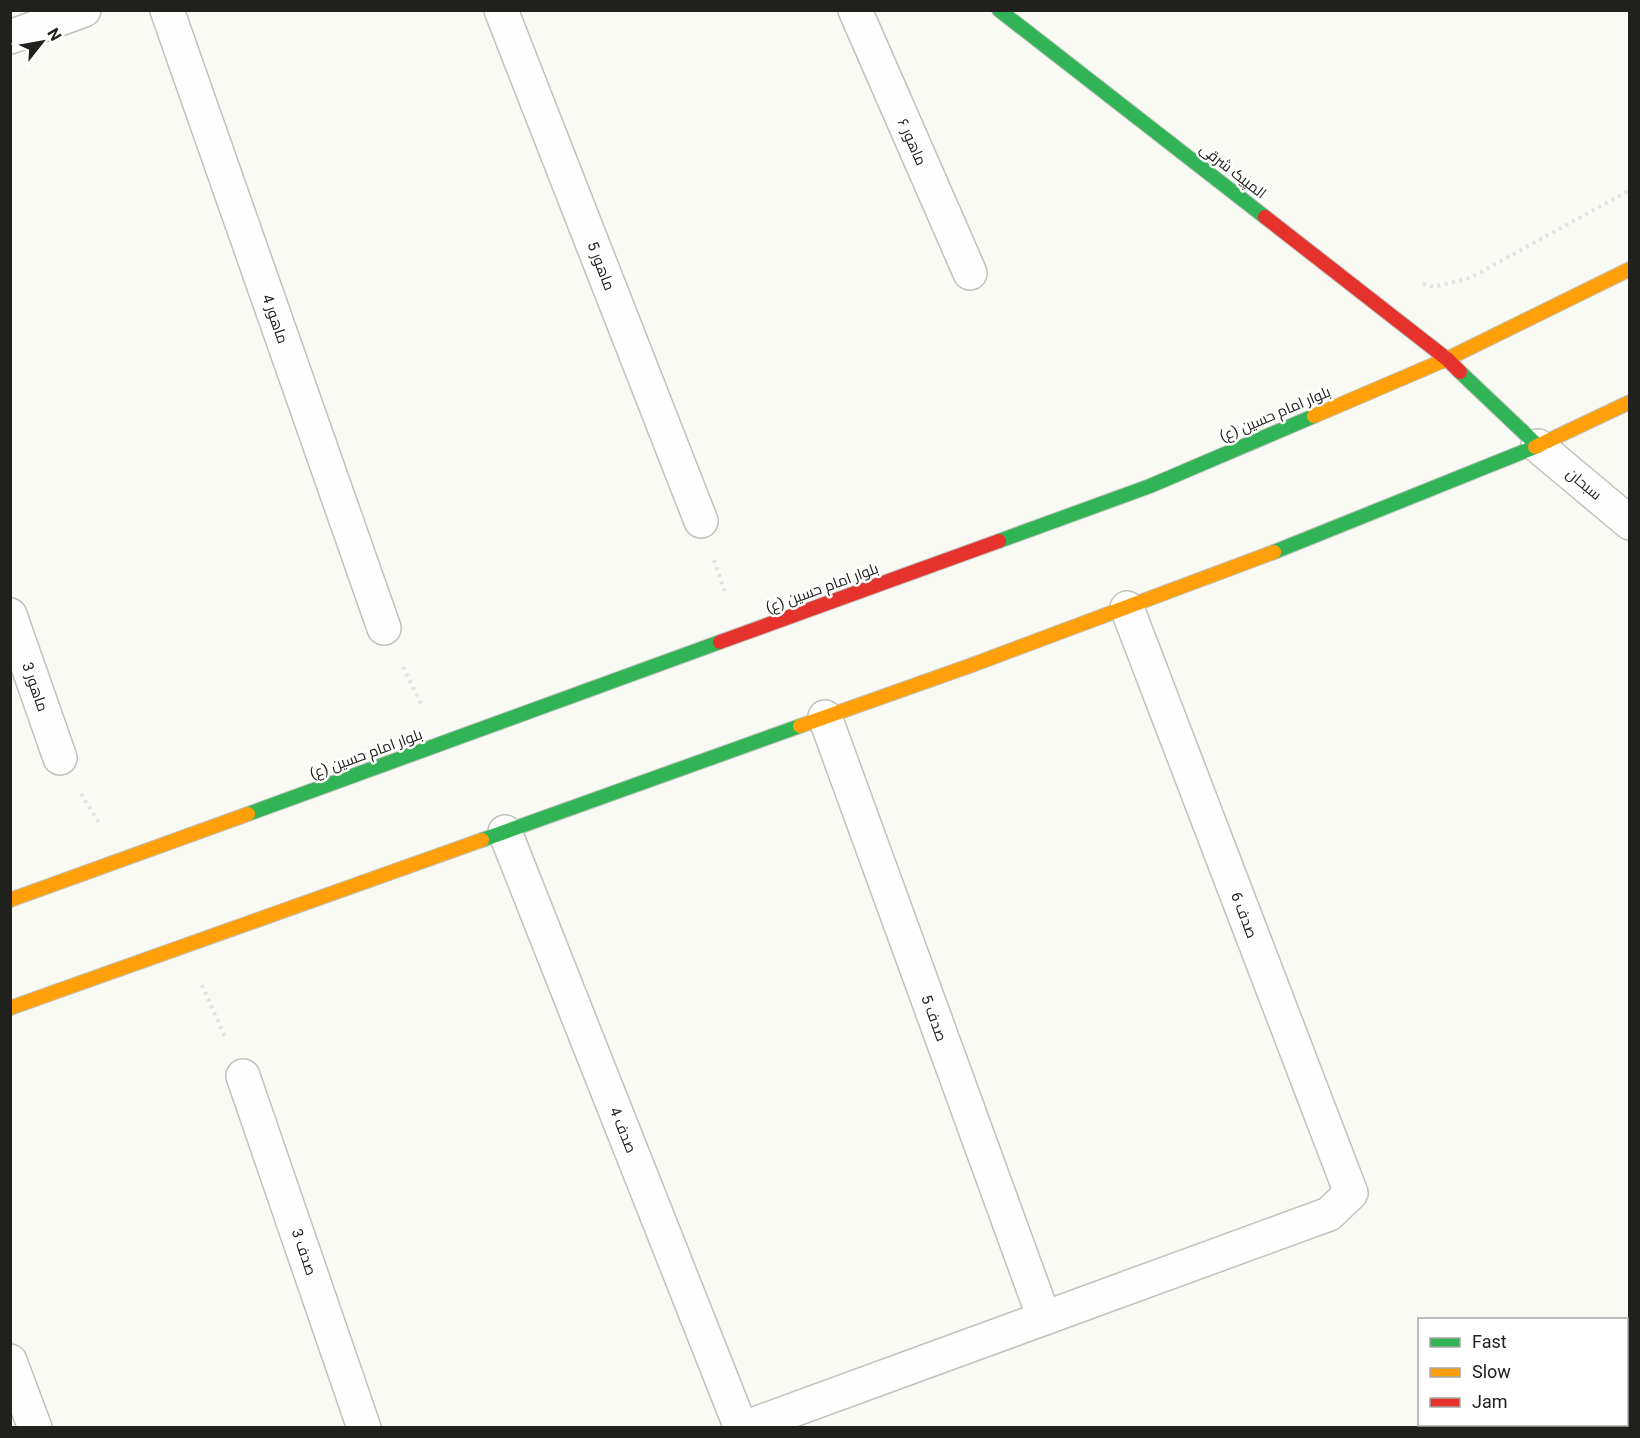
<svg xmlns="http://www.w3.org/2000/svg" width="1640" height="1438" font-family="Roboto,Cairo,sans-serif">
<style>
.lines{fill:none;stroke-linecap:round;stroke-linejoin:round}
.street-casing{stroke:#c1c2bd;stroke-width:36}
.fast-casing{stroke:#c1c2bd;stroke-width:16}
.slow-casing{stroke:#c1c2bd;stroke-width:16}
.jam-casing{stroke:#c1c2bd;stroke-width:16}
.path{stroke:#e2e2e1;stroke-width:4;stroke-dasharray:3 4.5;stroke-linecap:butt}
.street{stroke:#fefefe;stroke-width:33}
.fast{stroke:#30b455;stroke-width:14}
.slow{stroke:#ff9f0a;stroke-width:14}
.jam{stroke:#e5322d;stroke-width:14}
.labels{text-anchor:middle;dominant-baseline:central;stroke-width:5;stroke-linejoin:round;paint-order:stroke}
.street-label{font-size:15px;fill:#20211d;stroke:#fff}
</style>
<rect width="100%" height="100%" fill="#fafaf5"/>
<g class="lines">
<defs>
<g id="street">
<polyline points="167,10 384,628"/>
<polyline points="501,10 701,521"/>
<polyline points="855,10 970,273"/>
<polyline points="10,37 84,10"/>
<polyline points="1538,446 1630,523"/>
<polyline points="10,615 60,758"/>
<polyline points="825,717 1044,1318"/>
<polyline points="505,832 741,1428"/>
<polyline points="243,1076 364,1428"/>
<polyline points="10,1361 35,1428"/>
<polyline points="744,1428 1329,1214 1351,1193 1127,608"/>
</g>
<g id="fast">
<polyline points="999,10 1265,217"/>
<polyline points="1460,372 1538,446"/>
<polyline points="999,541 1150,486 1314,416"/>
<polyline points="1274,552 1535,447"/>
<polyline points="248,814 720,642"/>
<polyline points="482,840 800,726"/>
</g>
<g id="slow">
<polyline points="1314,416 1447,359 1630,269"/>
<polyline points="1535,447 1630,402"/>
<polyline points="800,726 972,665 1274,552"/>
<polyline points="10,900 248,814"/>
<polyline points="10,1008 482,840"/>
</g>
<g id="jam">
<polyline points="1265,217 1447,359 1460,372"/>
<polyline points="720,642 999,541"/>
</g>
</defs>
<!-- street casing -->
<use href="#street" class="street-casing"/>
<!-- fast casing -->
<use href="#fast" class="fast-casing"/>
<!-- slow casing -->
<use href="#slow" class="slow-casing"/>
<!-- jam casing -->
<use href="#jam" class="jam-casing"/>
<!-- path -->
<g class="path">
<polyline points="1423,284 1434,287 1470,278 1630,190"/>
<polyline points="714,560 726,595"/>
<polyline points="403,667 422,706"/>
<polyline points="81,794 99,823"/>
<polyline points="202,985 226,1039"/>
</g>
<!-- street -->
<use href="#street" class="street"/>
<!-- fast -->
<use href="#fast" class="fast"/>
<!-- slow -->
<use href="#slow" class="slow"/>
<!-- jam -->
<use href="#jam" class="jam"/>
</g>
<g class="labels">
<!-- street labels -->
<g class="street-label">
<text transform="translate(912 142) rotate(66)">ماهور ۶</text>
<text transform="translate(1233 171) rotate(38)">المپیک شرقی</text>
<text transform="translate(601 266) rotate(69)">ماهور 5</text>
<text transform="translate(275 319) rotate(71)">ماهور 4</text>
<text transform="translate(1275 414) rotate(-23)">بلوار امام حسین (ع)</text>
<text transform="translate(1584 484) rotate(40)">سبحان</text>
<text transform="translate(822 588) rotate(-20)">بلوار امام حسین (ع)</text>
<text transform="translate(35 687) rotate(71)">ماهور 3</text>
<text transform="translate(366 754) rotate(-20)">بلوار امام حسین (ع)</text>
<text transform="translate(1244 915) rotate(69)">صدف 6</text>
<text transform="translate(934 1018) rotate(70)">صدف 5</text>
<text transform="translate(623 1130) rotate(68)">صدف 4</text>
<text transform="translate(304 1252) rotate(71)">صدف 3</text>
</g>
</g>
<!-- border -->
<rect width="1640" height="1438" fill="none" stroke="#20211d" stroke-width="24"/>
<!-- legend -->
<rect x="1418" y="1318" width="210" height="108" fill="#ffffff" stroke="#a6a6a5" stroke-width="1.5"/>
<rect x="1430" y="1338" width="30" height="9" fill="#30b455" stroke="#a6a6a5" stroke-width="1.5"/>
<text x="1472" y="1348" font-size="18" fill="#20211d">Fast</text>
<rect x="1430" y="1368" width="30" height="9" fill="#ff9f0a" stroke="#a6a6a5" stroke-width="1.5"/>
<text x="1472" y="1378" font-size="18" fill="#20211d">Slow</text>
<rect x="1430" y="1398" width="30" height="9" fill="#e5322d" stroke="#a6a6a5" stroke-width="1.5"/>
<text x="1472" y="1408" font-size="18" fill="#20211d">Jam</text>
<!-- north arrow -->
<g transform="translate(42 42) rotate(59)" stroke="#ffffff" stroke-width="4.5" paint-order="stroke">
<path d="M0-4.5L10 22L0 15L-10 22Z" fill="#20211d"/>
<text y="-9" font-size="16" font-weight="bold" text-anchor="middle" fill="#20211d">N</text>
</g>
</svg>
